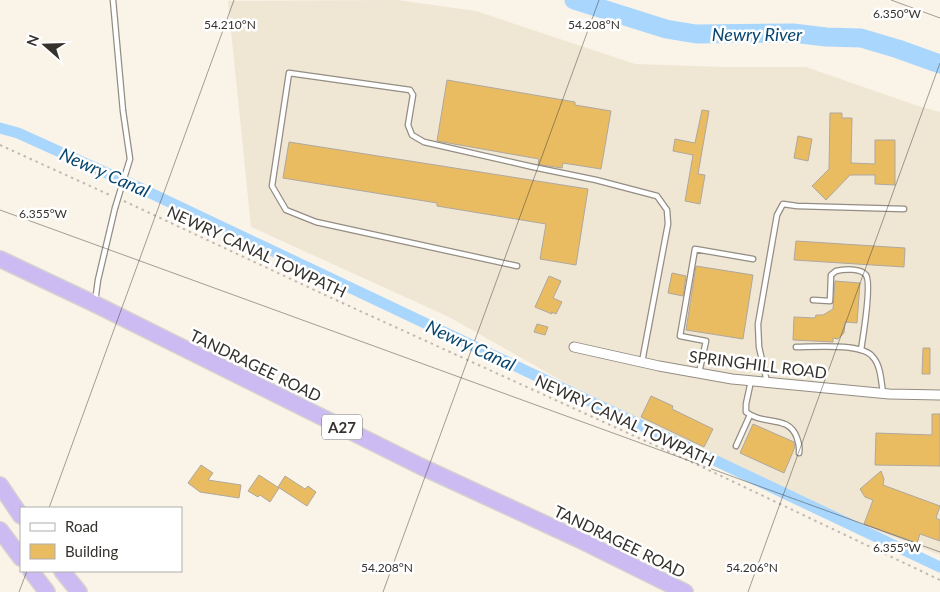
<svg xmlns="http://www.w3.org/2000/svg" width="940" height="592" font-family="Lato,sans-serif">
<style>
.built{fill:#f0e6d4}
.lines{fill:none;stroke-linecap:round;stroke-linejoin:round}
.canal{stroke:#a9d6fd;stroke-width:11}
.river{stroke:#a9d6fd;stroke-width:19}
.building{fill:#eabc62;stroke:#aea89e}
.service-casing{stroke:#938d83;stroke-width:7}
.minor-casing{stroke:#938d83;stroke-width:11}
.trunk-casing{stroke:#d3d2d1;stroke-width:18}
.path{stroke:#bfb9b0;stroke-width:2;stroke-dasharray:2.5 4;stroke-linecap:butt}
.service{stroke:#fff;stroke-width:4.5}
.minor{stroke:#fff;stroke-width:9}
.trunk{stroke:#ccbaf2;stroke-width:15}
.service-bridge-casing{stroke:#938d83;stroke-width:7;stroke-linecap:butt}
.service-bridge{stroke:#fff;stroke-width:4.5}
.ticks{fill:none;stroke:#35322e;stroke-width:1;stroke-opacity:0.45}
.labels{text-anchor:middle;dominant-baseline:central;stroke-width:5;stroke-linejoin:round;paint-order:stroke}
.shield{fill:#fff;stroke:#72706d;stroke-width:1}
.shield-label{font-size:15px;font-weight:bold;fill:#35322e}
.street-label{font-size:16px;fill:#35322e;stroke:#fff}
.water-label{font-size:18px;font-style:italic;fill:#08466f;stroke:#fff}
.ticks-label{font-size:12px;text-anchor:middle;fill:#35322e;stroke:#fff;stroke-width:5;stroke-linejoin:round;paint-order:stroke}
</style>
<rect width="100%" height="100%" fill="#faf3e8"/>
<!-- built -->
<polygon class="built" points="397,0 476,11 635,64 724,67 806,67 918,106 940,112 940,555 845,519 571,386 449,317 251,227 228,1"/>
<g class="lines">
<!-- canal -->
<polyline class="canal" points="0,128 18,133 142,189 940,567"/>
<!-- river -->
<polyline class="river" points="574,0 666,29 696,34 793,33 826,37 861,38 898,49 940,64"/>
</g>
<!-- building -->
<g class="building">
<polygon points="447,80 575,102 575,105 611,111 601,169 563,163 562,168 542,165 538,164 539,159 437,141"/>
<polygon points="702,110 709,111 698,174 705,175 700,204 685,201 693,155 673,151 675,139 695,143"/>
<polygon points="830,113 842,113 842,118 852,118 851,163 875,164 875,140 895,140 895,185 875,184 875,175 850,175 826,200 812,186 829,169"/>
<polygon points="798,136 812,139 808,161 794,158"/>
<polygon points="289,142 588,189 576,265 540,259 546,224 437,206 437,203 283,178"/>
<polygon points="796,241 905,248 904,267 794,260"/>
<polygon points="696,266 753,275 743,339 686,330"/>
<polygon points="672,273 686,276 683,296 668,293"/>
<polygon points="549,276 561,281 553,298 562,302 556,314 552,312 552,314 535,307"/>
<polygon points="835,281 860,283 857,323 845,322 844,333 838,339 833,338 833,342 793,340 794,317 815,318 816,315 823,315 833,309"/>
<polygon points="537,324 548,327 545,335 534,332"/>
<polygon points="923,348 930,348 930,374 922,374"/>
<polygon points="651,396 673,406 672,409 713,429 704,447 641,417"/>
<polygon points="932,414 940,414 940,466 875,465 876,433 932,435"/>
<polygon points="753,424 794,442 795,447 784,473 740,453"/>
<polygon points="201,465 213,473 208,480 241,485 239,498 200,492 188,483"/>
<polygon points="881,471 884,479 883,485 940,506 936,518 940,520 940,541 920,534 917,543 864,524 873,500 865,497 860,489"/>
<polygon points="259,475 279,488 270,502 260,495 258,497 248,491"/>
<polygon points="285,476 305,489 308,486 316,492 307,506 278,487"/>
</g>
<g class="lines">
<defs>
<g id="service">
<polyline points="113,0 123,111 130,159 126,172"/>
<polyline points="517,266 316,222 286,210 272,186 289,73 410,90 413,95 408,125 412,135 424,142 533,167 596,180 657,196 667,210 668,224 642,362"/>
<path d="M813,300L830,301L831,275L836,271C844,269 861,268 866,275C872,284 863,337 861,350"/>
<polyline points="95,302 98,280 115,208"/>
<path d="M796,347C814,347 860,343 872,356C881,365 881,381 883,393"/>
<polyline points="699,373 706,341 680,336 695,249 753,259"/>
<path d="M751,381L746,404V412C763,426 789,414 797,438C799,444 800,447 799,453"/>
<polyline points="767,382 759,347 758,324 777,215 783,204 797,206 904,209"/>
<polyline points="736,446 750,415"/>
</g>
<polyline id="minor" points="574,347 659,366 732,379 889,394 940,395"/>
<g id="trunk">
<polyline points="0,259 95,304 420,466 580,540 685,592"/>
<polyline points="0,485 21,516"/>
<polyline points="0,530 21,558"/>
<polyline points="31,571 47,592"/>
<polyline points="62,571 79,592"/>
</g>
</defs>
<!-- service casing -->
<use href="#service" class="service-casing"/>
<!-- minor casing -->
<use href="#minor" class="minor-casing"/>
<!-- trunk casing -->
<use href="#trunk" class="trunk-casing"/>
<!-- path -->
<g class="path">
<polyline points="0,145 112,196"/>
<polyline points="124,201 325,295 698,465 940,580"/>
</g>
<!-- service -->
<use href="#service" class="service"/>
<!-- minor -->
<use href="#minor" class="minor"/>
<!-- trunk -->
<use href="#trunk" class="trunk"/>
<defs>
<polyline id="service-bridge" points="115,208 126,172"/>
</defs>
<!-- service-bridge casing -->
<use href="#service-bridge" class="service-bridge-casing"/>
<!-- service-bridge -->
<use href="#service-bridge" class="service-bridge"/>
</g>
<!-- ticks -->
<path class="ticks" d="M891,0L940,18M0,210L940,552M49,508L234,0M19,592L27,571M383,592L599,0M748,592L940,63"/>
<g class="labels">
<!-- shield labels -->
<rect class="shield" x="322" y="414.5" width="40" height="25" rx="4"/>
<g class="shield-label">
<text x="342" y="427">A27</text>
</g>
<!-- street labels -->
<g class="street-label">
<text transform="translate(257 251) rotate(25)">NEWRY CANAL TOWPATH</text>
<text transform="translate(758 364) rotate(7)">SPRINGHILL ROAD</text>
<text transform="translate(256 365) rotate(26)">TANDRAGEE ROAD</text>
<text transform="translate(625 420) rotate(25)">NEWRY CANAL TOWPATH</text>
<text transform="translate(620 541) rotate(26)">TANDRAGEE ROAD</text>
</g>
<!-- water labels -->
<g class="water-label">
<text x="757" y="34">Newry River</text>
<text transform="translate(105 172) rotate(24)">Newry Canal</text>
<text transform="translate(471 345) rotate(25)">Newry Canal</text>
</g>
</g>
<g class="ticks-label">
<text x="897" y="18">6.350°W</text>
<text x="230" y="29">54.210°N</text>
<text x="594" y="29">54.208°N</text>
<text x="43" y="218">6.355°W</text>
<text x="897" y="552">6.355°W</text>
<text x="387" y="572">54.208°N</text>
<text x="752" y="572">54.206°N</text>
</g>
<!-- legend -->
<rect x="20" y="507" width="162" height="65" fill="#ffffff" stroke="#aeadab"/>
<rect x="30" y="523" width="25" height="8" fill="#ffffff" stroke="#aeadab"/>
<text x="65" y="532" font-size="15" fill="#35322e">Road</text>
<rect x="30" y="544" width="25" height="15" fill="#eabc62" stroke="#aeadab"/>
<text x="65" y="557" font-size="15" fill="#35322e">Building</text>
<!-- north arrow -->
<g transform="translate(45 45) rotate(290)" stroke="#ffffff" stroke-width="4" paint-order="stroke">
<path d="M0-4L9 19L0 12L-9 19Z" fill="#35322e"/>
<text y="-8" font-size="14" font-weight="bold" text-anchor="middle" fill="#35322e">N</text>
</g>
</svg>
